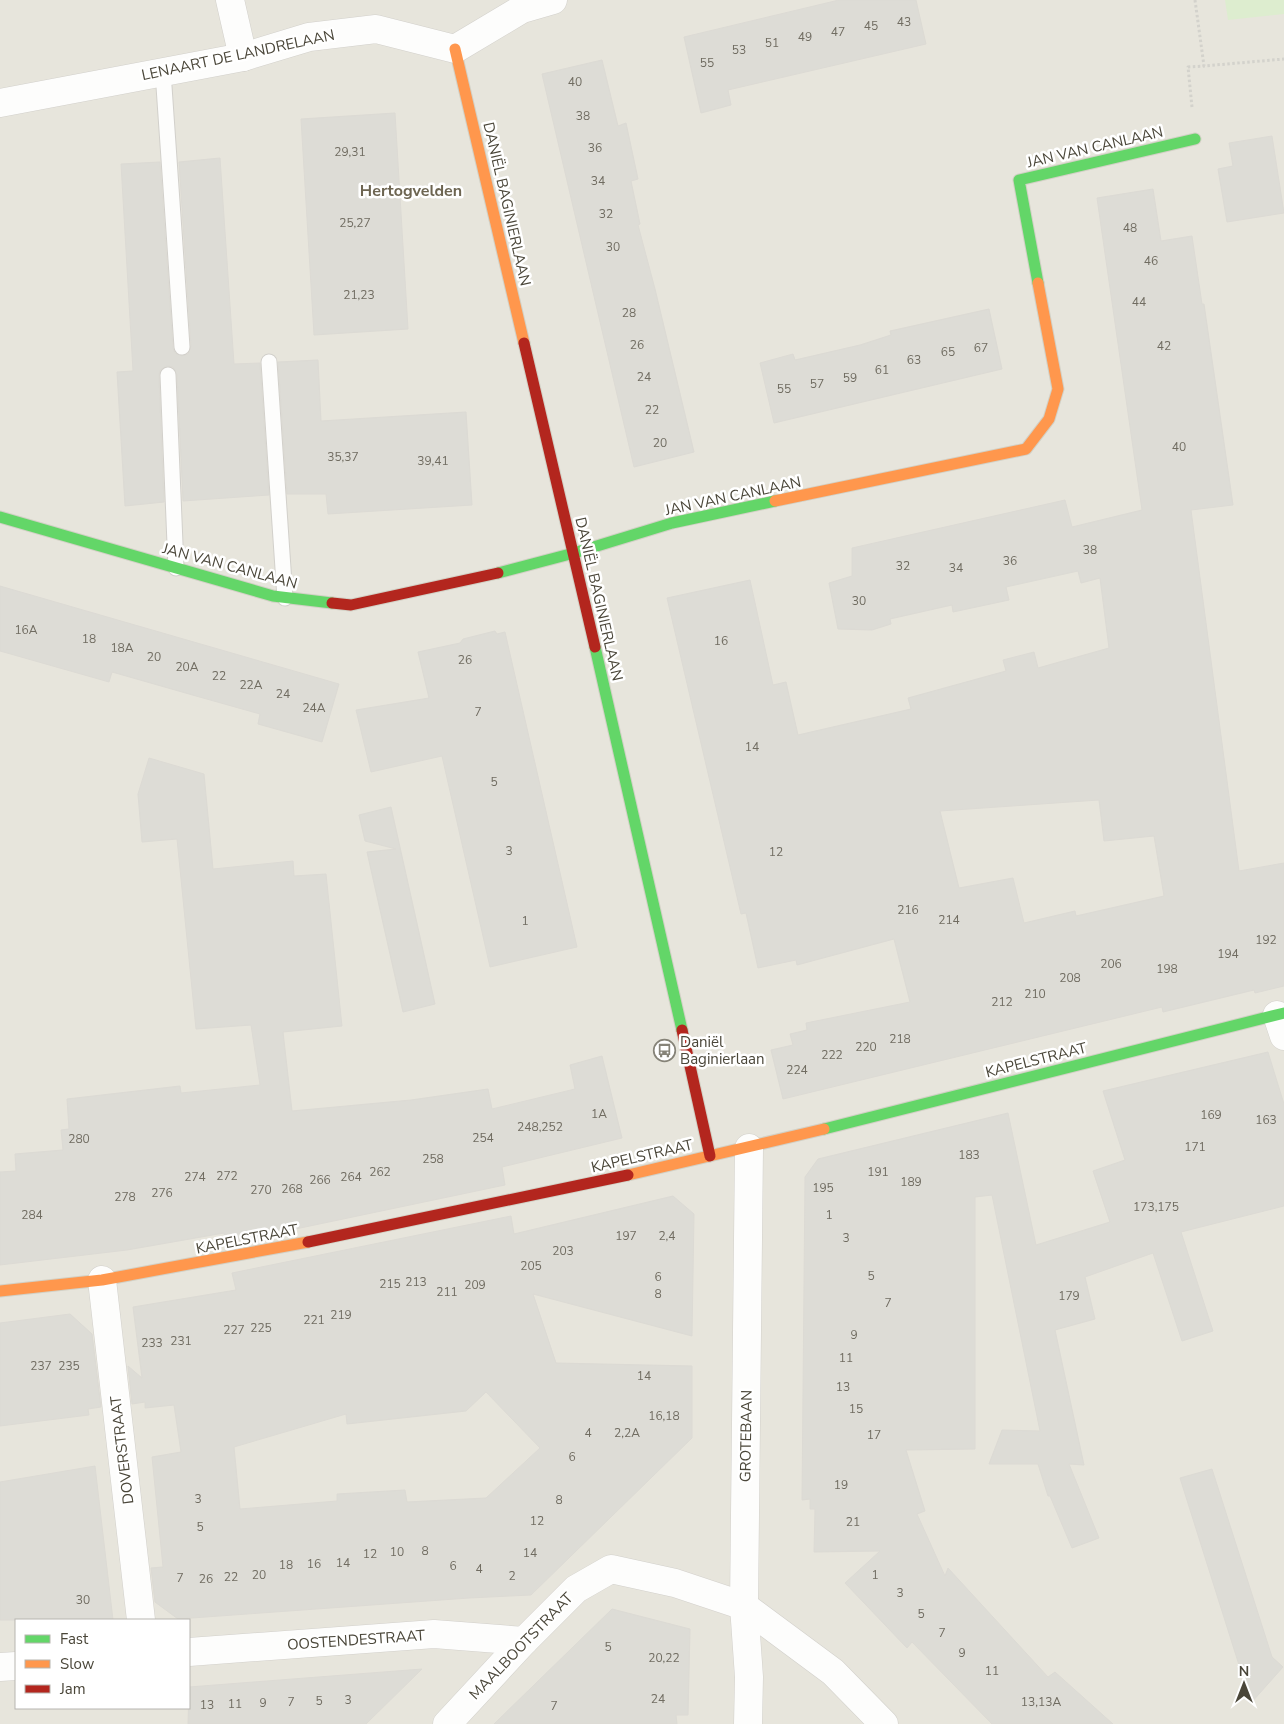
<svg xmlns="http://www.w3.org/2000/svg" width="1284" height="1724" font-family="'Nunito Sans',sans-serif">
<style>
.residential{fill:#e7e5dc;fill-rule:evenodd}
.green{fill:#ddedcf}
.building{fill:#dddcd6;stroke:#dcdad4;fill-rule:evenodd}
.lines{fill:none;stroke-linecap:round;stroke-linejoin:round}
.lane-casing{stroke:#d2d0cb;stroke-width:17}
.street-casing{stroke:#d2d0cb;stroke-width:29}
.fast-casing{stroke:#d2d0c5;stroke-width:13}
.slow-casing{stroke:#d2d0c5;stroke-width:13}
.jam-casing{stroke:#d2d0c5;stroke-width:13}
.path{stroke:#d3d2cc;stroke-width:3;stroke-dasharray:2.5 2.5;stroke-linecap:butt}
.lane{stroke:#fdfdfc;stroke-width:15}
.street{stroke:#fdfdfc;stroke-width:28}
.fast{stroke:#63d668;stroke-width:11}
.slow{stroke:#ff974d;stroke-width:11}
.jam{stroke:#b3261e;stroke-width:11}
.labels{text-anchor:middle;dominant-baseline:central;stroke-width:5;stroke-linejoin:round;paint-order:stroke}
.number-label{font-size:12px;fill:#706c61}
.street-label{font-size:15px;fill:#4a4639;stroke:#fff}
.poi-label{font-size:15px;fill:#4a4639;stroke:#fff;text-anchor:start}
.neighbourhood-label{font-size:16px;font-weight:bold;fill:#6d6551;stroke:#fff}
</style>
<rect width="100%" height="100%" fill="#f4f3ee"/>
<!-- residential -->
<path class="residential" d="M0,0H1284V1724H0ZM16,1620H189V1708H16Z"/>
<!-- green -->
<polygon class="green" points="1225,0 1284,0 1284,14 1228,20"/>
<!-- building -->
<g class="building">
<polygon points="839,0 916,0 926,44 728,90 731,105 701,113 684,37"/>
<polygon points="602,60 618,126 626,123 638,179 631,181 640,224 638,225 655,289 694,452 634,467 542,74"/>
<polygon points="395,113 408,329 314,335 301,119"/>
<polygon points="1272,136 1284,213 1227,222 1218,169 1233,166 1229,143"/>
<polygon points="220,158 234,364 260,363 269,495 183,501 177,375 173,367 167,366 160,370 159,375 164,502 125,506 117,372 133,371 121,164 160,162 173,348 175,353 182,356 188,354 191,346 179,162"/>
<path d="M1153,189L1161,241L1192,236L1202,304H1204L1233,505L1191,510L1239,871L1284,863V986L1255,993L1254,990L1163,1012L1162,1007L783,1099L771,1050L793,1045L790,1034L807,1030L806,1023L910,1002L894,939L797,965L796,960L758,968L746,913L741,914L667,598L750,580L773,685L786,682L798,735L911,709L908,698L1006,671L1003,660L1034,652L1038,668L1109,648L1100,578L1081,583L1078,571L1006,587L1009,600L953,612L952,605L890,619L891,624L872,630L838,629L829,583L852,576V548L1065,500L1072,527L1142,510L1097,198ZM1099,800L1104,841L1154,836L1164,896L1076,916L1075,911L1024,923L1013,878L959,888L940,811Z"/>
<polygon points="989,309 1002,369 774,423 760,363 793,354 795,360 860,345 891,335 890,331"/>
<polygon points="318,360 321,421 466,412 472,505 328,514 326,494 287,494 278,362"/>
<polygon points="0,586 339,684 322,742 258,724 260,714 196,696 112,672 109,682 0,651"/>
<polygon points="495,631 497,634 505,632 577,947 490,967 442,756 371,772 356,710 429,698 418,652 460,643 463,639"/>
<polygon points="149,758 204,774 213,869 293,861 294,876 326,874 342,1026 283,1032 292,1111 411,1100 488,1089 492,1109 575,1089 570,1065 602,1056 622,1138 502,1167 505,1185 248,1239 226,1243 224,1233 127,1250 0,1265 0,1172 16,1171 15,1154 63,1150 61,1130 69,1129 67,1099 180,1086 181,1093 260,1085 251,1025 196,1029 177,839 142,842 138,794"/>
<polygon points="391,807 435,1004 403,1012 367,852 396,849 365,841 359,815"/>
<polygon points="1268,1052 1284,1104 1284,1206 1181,1232 1213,1331 1182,1341 1153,1253 1085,1277 1095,1319 1055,1330 1084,1465 1069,1464 1099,1538 1072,1548 1050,1496 1048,1496 1038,1464 989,1464 1002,1430 1040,1431 992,1195 975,1197 975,1449 906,1450 925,1511 917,1514 945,1576 948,1568 1048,1677 1055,1672 1113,1724 992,1724 912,1642 907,1648 845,1583 880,1551 814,1552 815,1509 810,1509 810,1499 802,1500 805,1177 818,1159 1008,1113 1036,1245 1110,1222 1093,1171 1125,1160 1103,1091"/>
<path d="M673,1196L694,1214L692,1336L533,1294L556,1363L692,1366V1438L531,1595L469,1598L178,1619L155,1602L151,1568L163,1567L152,1457L181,1452L174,1405L145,1408V1402L132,1404L128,1366L142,1378L133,1307L236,1290L232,1273L511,1216L514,1234ZM486,1392L540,1448L486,1498L407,1502L405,1490L337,1494V1501L240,1509L234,1447L346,1414L347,1424L466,1411Z"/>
<polygon points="70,1314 92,1334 101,1407 88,1409 89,1415 0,1426 0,1323"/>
<polygon points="95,1466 113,1620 0,1620 0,1482"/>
<polygon points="1212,1469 1272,1657 1283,1667 1251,1703 1180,1478"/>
<polygon points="612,1609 690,1629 688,1715 676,1715 677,1724 494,1724"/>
<polygon points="422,1669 366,1724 188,1724 189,1687"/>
</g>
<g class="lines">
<defs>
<g id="lane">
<polyline points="163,72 182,347"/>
<polyline points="269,362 285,598"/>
<polyline points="168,375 176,568"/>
</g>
<g id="street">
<polyline points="230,0 243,57"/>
<polyline points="0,103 243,57 309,37 376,29 455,49 522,9 553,0"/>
<polyline points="1277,1015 1284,1036"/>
<polyline points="102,1280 141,1620"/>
<polyline points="189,1652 434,1634 524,1641"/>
<polyline points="0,1667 16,1666"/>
<polyline points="447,1724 524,1641 576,1589 611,1569 675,1583 744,1606 833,1672 884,1724"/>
<polyline points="748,1724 749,1677 744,1606 749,1148"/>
</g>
<g id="fast">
<polyline points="1038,283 1019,180 1195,139"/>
<polyline points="0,517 273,596 332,603"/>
<polyline points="498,573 574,553 672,523 775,501"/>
<polyline points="595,647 682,1030"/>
<polyline points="824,1129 1284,1013"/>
</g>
<g id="slow">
<polyline points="455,49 524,343"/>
<polyline points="775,501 1026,449 1049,419 1058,389 1038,283"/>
<polyline points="628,1175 824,1129"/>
<polyline points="0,1291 102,1280 308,1242"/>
</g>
<g id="jam">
<polyline points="524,343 595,647"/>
<polyline points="332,603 351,605 498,573"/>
<polyline points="682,1030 710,1156"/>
<polyline points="308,1242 628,1175"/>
</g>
</defs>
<!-- lane casing -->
<use href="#lane" class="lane-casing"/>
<!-- street casing -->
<use href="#street" class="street-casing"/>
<!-- fast casing -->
<use href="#fast" class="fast-casing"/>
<!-- slow casing -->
<use href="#slow" class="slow-casing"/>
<!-- jam casing -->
<use href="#jam" class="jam-casing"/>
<!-- path -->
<g class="path">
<polyline points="1195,0 1204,66 1284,59"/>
<polyline points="1192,107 1188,67 1204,66"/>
</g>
<!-- lane -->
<use href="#lane" class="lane"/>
<!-- street -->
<use href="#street" class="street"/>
<!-- fast -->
<use href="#fast" class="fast"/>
<!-- slow -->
<use href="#slow" class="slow"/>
<!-- jam -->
<use href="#jam" class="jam"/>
</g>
<!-- icons -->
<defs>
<symbol id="bus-ring" viewBox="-11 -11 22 22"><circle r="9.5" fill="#fff" stroke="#868378" stroke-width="1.5"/><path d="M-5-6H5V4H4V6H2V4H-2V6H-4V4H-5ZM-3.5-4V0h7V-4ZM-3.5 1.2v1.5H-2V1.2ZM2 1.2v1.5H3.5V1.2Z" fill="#868378"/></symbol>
</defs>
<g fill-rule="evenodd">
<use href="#bus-ring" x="652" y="1038" width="25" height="25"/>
</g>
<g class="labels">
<!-- number labels -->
<g class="number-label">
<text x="904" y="22">43</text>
<text x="871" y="26">45</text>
<text x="838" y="32">47</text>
<text x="805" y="37">49</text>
<text x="772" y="43">51</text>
<text x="739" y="50">53</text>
<text x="707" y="63">55</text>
<text x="575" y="82">40</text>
<text x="583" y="116">38</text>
<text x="595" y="148">36</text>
<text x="350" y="152">29,31</text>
<text x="598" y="181">34</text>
<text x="606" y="214">32</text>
<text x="355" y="223">25,27</text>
<text x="1130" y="228">48</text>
<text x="613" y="247">30</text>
<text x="1151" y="261">46</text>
<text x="359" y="295">21,23</text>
<text x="1139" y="302">44</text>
<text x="629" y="313">28</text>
<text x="637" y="345">26</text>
<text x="1164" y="346">42</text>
<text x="981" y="348">67</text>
<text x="948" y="352">65</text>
<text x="914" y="360">63</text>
<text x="882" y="370">61</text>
<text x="644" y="377">24</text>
<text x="850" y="378">59</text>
<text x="817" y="384">57</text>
<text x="784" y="389">55</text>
<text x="652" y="410">22</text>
<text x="660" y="443">20</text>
<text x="1179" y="447">40</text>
<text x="343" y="457">35,37</text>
<text x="433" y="461">39,41</text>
<text x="1090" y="550">38</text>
<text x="1010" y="561">36</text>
<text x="903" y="566">32</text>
<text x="956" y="568">34</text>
<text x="859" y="601">30</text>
<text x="26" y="630">16A</text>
<text x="89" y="639">18</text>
<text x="721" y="641">16</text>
<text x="122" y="648">18A</text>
<text x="154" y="657">20</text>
<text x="465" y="660">26</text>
<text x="187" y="667">20A</text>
<text x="219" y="676">22</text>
<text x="251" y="685">22A</text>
<text x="283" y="694">24</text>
<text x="314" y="708">24A</text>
<text x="478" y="712">7</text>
<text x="752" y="747">14</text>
<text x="494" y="782">5</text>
<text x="509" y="851">3</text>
<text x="776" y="852">12</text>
<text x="908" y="910">216</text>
<text x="949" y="920">214</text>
<text x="525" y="921">1</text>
<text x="1266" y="940">192</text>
<text x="1228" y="954">194</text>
<text x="1111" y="964">206</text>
<text x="1167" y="969">198</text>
<text x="1070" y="978">208</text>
<text x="1035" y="994">210</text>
<text x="1002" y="1002">212</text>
<text x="900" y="1039">218</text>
<text x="866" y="1047">220</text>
<text x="832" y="1055">222</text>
<text x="797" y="1070">224</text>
<text x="599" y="1114">1A</text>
<text x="1211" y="1115">169</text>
<text x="1266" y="1120">163</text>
<text x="540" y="1127">248,252</text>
<text x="483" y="1138">254</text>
<text x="79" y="1139">280</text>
<text x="1195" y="1147">171</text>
<text x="969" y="1155">183</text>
<text x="433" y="1159">258</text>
<text x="380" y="1172">262</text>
<text x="878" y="1172">191</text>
<text x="227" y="1176">272</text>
<text x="195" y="1177">274</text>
<text x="351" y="1177">264</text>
<text x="320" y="1180">266</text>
<text x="911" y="1182">189</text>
<text x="823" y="1188">195</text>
<text x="292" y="1189">268</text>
<text x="261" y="1190">270</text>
<text x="162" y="1193">276</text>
<text x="125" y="1197">278</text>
<text x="1156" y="1207">173,175</text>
<text x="32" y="1215">284</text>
<text x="829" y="1215">1</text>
<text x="626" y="1236">197</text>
<text x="667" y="1236">2,4</text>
<text x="846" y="1238">3</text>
<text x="563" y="1251">203</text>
<text x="531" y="1266">205</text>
<text x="871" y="1276">5</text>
<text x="658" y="1277">6</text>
<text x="416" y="1282">213</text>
<text x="390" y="1284">215</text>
<text x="475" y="1285">209</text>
<text x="447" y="1292">211</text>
<text x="658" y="1294">8</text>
<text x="1069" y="1296">179</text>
<text x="888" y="1303">7</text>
<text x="341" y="1315">219</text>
<text x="314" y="1320">221</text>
<text x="261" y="1328">225</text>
<text x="234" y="1330">227</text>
<text x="854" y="1335">9</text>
<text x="181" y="1341">231</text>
<text x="152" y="1343">233</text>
<text x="846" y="1358">11</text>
<text x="41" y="1366">237</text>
<text x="69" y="1366">235</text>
<text x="644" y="1376">14</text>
<text x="843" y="1387">13</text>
<text x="856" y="1409">15</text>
<text x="664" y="1416">16,18</text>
<text x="588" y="1433">4</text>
<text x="627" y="1433">2,2A</text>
<text x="874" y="1435">17</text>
<text x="572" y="1457">6</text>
<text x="841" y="1485">19</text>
<text x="198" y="1499">3</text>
<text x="559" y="1500">8</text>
<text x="537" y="1521">12</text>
<text x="853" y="1522">21</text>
<text x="200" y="1527">5</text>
<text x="425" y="1551">8</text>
<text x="397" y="1552">10</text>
<text x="530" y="1553">14</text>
<text x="370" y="1554">12</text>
<text x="343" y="1563">14</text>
<text x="314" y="1564">16</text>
<text x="286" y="1565">18</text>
<text x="453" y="1566">6</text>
<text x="479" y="1569">4</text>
<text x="259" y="1575">20</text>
<text x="875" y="1575">1</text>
<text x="512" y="1576">2</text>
<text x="231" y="1577">22</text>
<text x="180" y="1578">7</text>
<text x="206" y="1579">26</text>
<text x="900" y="1593">3</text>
<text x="83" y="1600">30</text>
<text x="921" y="1614">5</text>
<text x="942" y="1633">7</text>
<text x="608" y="1647">5</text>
<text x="962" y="1653">9</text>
<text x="664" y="1658">20,22</text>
<text x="992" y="1671">11</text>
<text x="658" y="1699">24</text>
<text x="348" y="1700">3</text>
<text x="319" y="1701">5</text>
<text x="291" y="1702">7</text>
<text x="1041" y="1702">13,13A</text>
<text x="263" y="1703">9</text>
<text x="235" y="1704">11</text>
<text x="207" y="1705">13</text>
<text x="554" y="1706">7</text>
</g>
<!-- street labels -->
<g class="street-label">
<text transform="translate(238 55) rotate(-12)">LENAART DE LANDRELAAN</text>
<text transform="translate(1095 147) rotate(-13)">JAN VAN CANLAAN</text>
<text transform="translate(507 204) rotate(77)">DANIËL BAGINIERLAAN</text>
<text transform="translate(733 496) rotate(-12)">JAN VAN CANLAAN</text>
<text transform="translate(230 566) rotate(15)">JAN VAN CANLAAN</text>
<text transform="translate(599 599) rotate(77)">DANIËL BAGINIERLAAN</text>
<text transform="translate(1036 1060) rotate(-14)">KAPELSTRAAT</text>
<text transform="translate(642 1156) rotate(-13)">KAPELSTRAAT</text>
<text transform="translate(247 1239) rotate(-11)">KAPELSTRAAT</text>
<text transform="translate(746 1436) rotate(-89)">GROTEBAAN</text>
<text transform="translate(122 1450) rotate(-97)">DOVERSTRAAT</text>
<text transform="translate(356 1640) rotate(-4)">OOSTENDESTRAAT</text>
<text transform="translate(521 1646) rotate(-46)">MAALBOOTSTRAAT</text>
</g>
<!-- poi labels -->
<g class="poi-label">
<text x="680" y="1042">Daniël<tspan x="680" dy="17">Baginierlaan</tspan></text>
</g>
<!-- neighbourhood labels -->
<g class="neighbourhood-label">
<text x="411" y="191">Hertogvelden</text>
</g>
</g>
<!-- legend -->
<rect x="15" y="1619" width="175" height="90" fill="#ffffff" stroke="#b7b5b0"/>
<rect x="25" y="1635" width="25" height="8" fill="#63d668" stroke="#b7b5b0"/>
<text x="60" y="1644" font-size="15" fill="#4a4639">Fast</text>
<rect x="25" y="1660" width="25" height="8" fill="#ff974d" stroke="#b7b5b0"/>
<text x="60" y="1669" font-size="15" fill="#4a4639">Slow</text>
<rect x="25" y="1685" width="25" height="8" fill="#b3261e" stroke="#b7b5b0"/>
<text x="60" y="1694" font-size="15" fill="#4a4639">Jam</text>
<!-- north arrow -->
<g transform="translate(1244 1684)" stroke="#ffffff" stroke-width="4" paint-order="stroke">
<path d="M0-4L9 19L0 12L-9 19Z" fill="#4a4639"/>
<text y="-8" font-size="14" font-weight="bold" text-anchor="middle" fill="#4a4639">N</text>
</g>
</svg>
